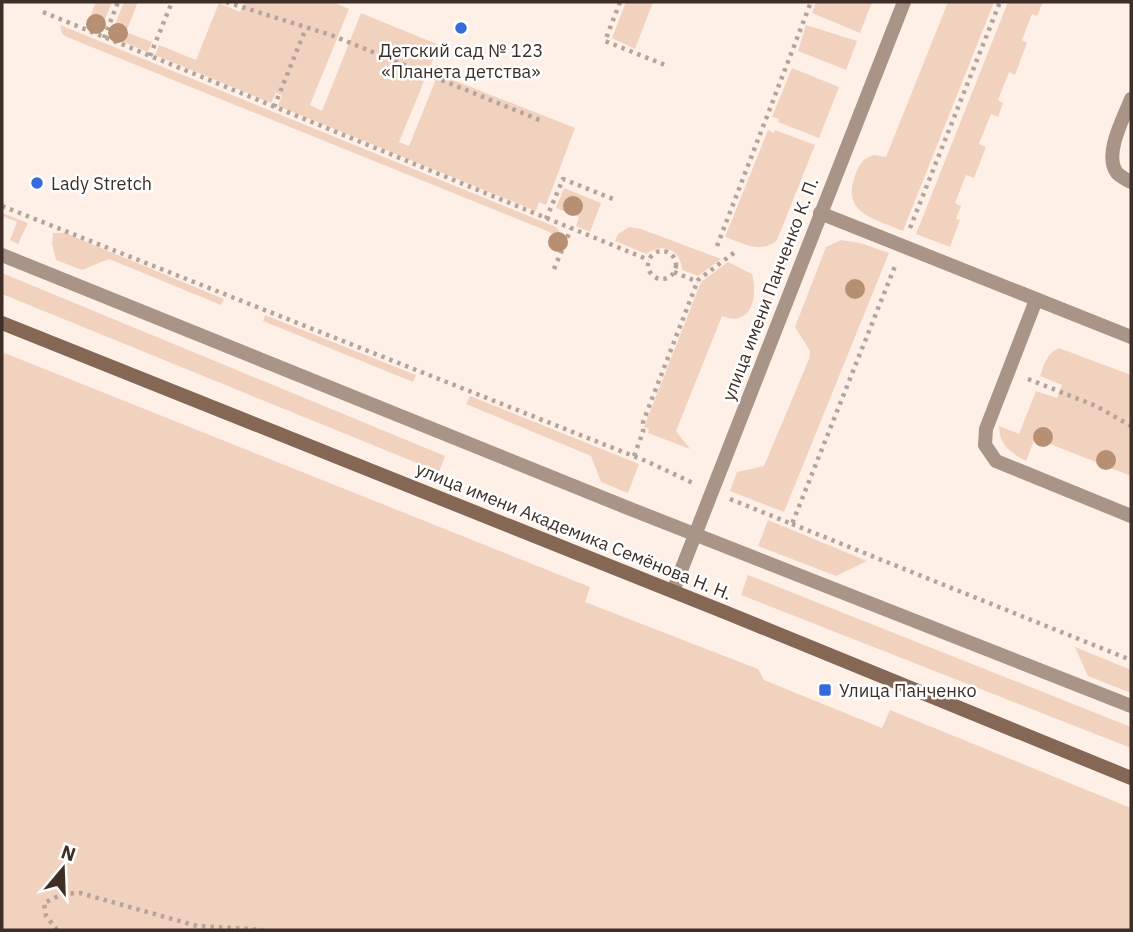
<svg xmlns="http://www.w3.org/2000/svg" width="1133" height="932" font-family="'IBM Plex Sans',sans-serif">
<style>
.green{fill:#f1d2bf}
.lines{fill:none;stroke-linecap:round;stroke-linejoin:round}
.path{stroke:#b3a49c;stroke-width:4.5;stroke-dasharray:3.5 5;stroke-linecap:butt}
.lane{stroke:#a99588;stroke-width:14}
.street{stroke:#a99588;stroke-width:14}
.secondary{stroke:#856755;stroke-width:14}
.tree{fill:#b79074}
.poi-dot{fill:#376bda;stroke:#fff;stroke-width:2.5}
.labels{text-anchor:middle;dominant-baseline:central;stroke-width:5;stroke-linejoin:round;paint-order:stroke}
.poi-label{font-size:18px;fill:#3d2f27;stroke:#fff;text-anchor:start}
.street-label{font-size:18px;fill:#3d2f27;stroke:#fff}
</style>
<rect width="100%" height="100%" fill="#fff0e7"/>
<!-- green -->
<g class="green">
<polygon points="96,2 112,2 100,32 86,27"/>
<polygon points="124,2 138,2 126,32 152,42 148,52 110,37"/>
<polygon points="245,2 333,2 349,9 310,105 322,111 361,13 439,45 399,142 409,146 438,74 575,128 546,205 539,202 536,211 278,106 282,96 276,93 271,103 155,55 159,45 196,60 219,3 240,12"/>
<polygon points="626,2 653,2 635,49 612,38"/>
<polygon points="816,2 872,2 860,33 812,13"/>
<path d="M948,2H994L903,231C873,218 840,213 856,173C860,163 863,158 874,155L886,157Z"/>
<polygon points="1008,2 1043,2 1037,16 1032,14 1022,40 1027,43 1015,75 1009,72 998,100 1003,103 998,117 991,114 979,144 986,147 974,178 966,175 955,203 961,206 956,219 960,220 950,247 916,234"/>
<path d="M60,25L556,227C563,233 561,241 559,250L556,248L553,234L547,231L67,37L62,34Z"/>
<polygon points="806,25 857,41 846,70 798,51"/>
<polygon points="792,68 839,87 819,138 778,122 779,119 772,117"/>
<path d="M768,130L774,133L775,130L815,145L777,240C761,255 743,243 725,237Z"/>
<polygon points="564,188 601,203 590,232 576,226 579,217 556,208"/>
<polygon points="2,213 28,223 18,244 10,240 17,222 2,216"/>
<path d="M629,227L641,229L721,259L698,276L682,270C681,249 662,242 646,254L615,241L618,234Z"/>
<polygon points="53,233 65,233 224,299 221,305 109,259 82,270 56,260 52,244"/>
<polygon points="841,240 860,243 889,253 784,512 730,491 737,472 764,466 809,359 810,351 795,327 826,247"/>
<path d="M728,262L752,274C756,287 756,313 739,318C733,320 728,318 722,316L676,431L690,449L648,433L649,429L644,427L701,282Z"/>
<polygon points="2,273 445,456 439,472 2,294"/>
<polygon points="265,315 416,375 413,382 263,321"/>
<path d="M1059,348L1131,375V476L1035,438L1026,461C1011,453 999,445 999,426L1019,434L1036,391L1057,398L1062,385L1040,376C1044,365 1047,352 1059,348Z"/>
<polygon points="2,352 590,587 585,602 758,669 764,680 882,728 890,710 1131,808 1131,930 2,930"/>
<polygon points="470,396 639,464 628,493 601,482 591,456 466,404"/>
<polygon points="768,520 867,561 836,576 758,546"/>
<polygon points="748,575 1131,727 1131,748 741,595"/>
<polygon points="1075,647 1131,670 1131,693 1088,676"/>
</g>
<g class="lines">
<!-- path -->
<g class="path">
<polyline points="226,2 331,35 542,121"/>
<polyline points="620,2 605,41 665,65"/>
<polyline points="43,12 649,260"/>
<polyline points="104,38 118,2"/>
<polyline points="150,56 172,2"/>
<polyline points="274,107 306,28"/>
<polyline points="2,206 646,461 693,483"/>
<polyline points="546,219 563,179 613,199"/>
<polyline points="910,228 1000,2"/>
<polyline points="717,246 811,2"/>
<circle cx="662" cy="265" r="14"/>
<polyline points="554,269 571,229"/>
<polyline points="674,272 698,282"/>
<polyline points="1028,379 1096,406 1131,426"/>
<polyline points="634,456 643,432 643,422 698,280 735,252"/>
<polyline points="730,499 792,524 895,266"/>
<polyline points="792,524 1131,660"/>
<polyline points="57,930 46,916 44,903 63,894 80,893 197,926 263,930"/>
</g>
<!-- lane -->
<g class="lane">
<path d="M1131,99C1124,117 1103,155 1117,173C1120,176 1127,180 1131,182"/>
<polyline points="820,213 1131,337"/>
<polyline points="1036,300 986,429 985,445 996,461 1131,516"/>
</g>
<!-- street -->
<g class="street">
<polyline points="2,255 628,508 1131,706"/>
<polyline points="673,591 904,2"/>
</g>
<!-- secondary -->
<polyline class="secondary" points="2,323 727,613 1131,778"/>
</g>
<!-- trees -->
<g class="tree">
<circle cx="96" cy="24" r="10"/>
<circle cx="118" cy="33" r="10"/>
<circle cx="573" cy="206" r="10"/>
<circle cx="558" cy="242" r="10"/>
<circle cx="855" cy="289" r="10"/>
<circle cx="1043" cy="437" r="10"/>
<circle cx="1106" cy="460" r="10"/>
</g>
<!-- markers -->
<g class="poi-dot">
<circle cx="461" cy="28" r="7"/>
<circle cx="37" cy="183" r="7"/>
<rect x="818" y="683" width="14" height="14" rx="3.5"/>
</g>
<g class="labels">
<!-- poi labels -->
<g class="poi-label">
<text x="461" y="50" text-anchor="middle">Детский сад № 123<tspan x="461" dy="21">«Планета детства»</tspan></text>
<text x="51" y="183">Lady Stretch</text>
<text x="839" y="690">Улица Панченко</text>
</g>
<!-- street labels -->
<g class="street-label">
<text transform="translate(770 289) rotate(-69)">улица имени Панченко К. П.</text>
<text transform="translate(574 531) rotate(22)">улица имени Академика Семёнова Н. Н.</text>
</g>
</g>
<!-- border -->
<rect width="1133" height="932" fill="none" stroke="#3d2f27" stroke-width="7"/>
<!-- north arrow -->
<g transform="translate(63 869) rotate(19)" stroke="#ffffff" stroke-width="5" paint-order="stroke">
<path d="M0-5L12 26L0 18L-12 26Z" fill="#3d2f27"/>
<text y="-10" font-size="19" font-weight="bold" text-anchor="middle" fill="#3d2f27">N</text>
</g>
</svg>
